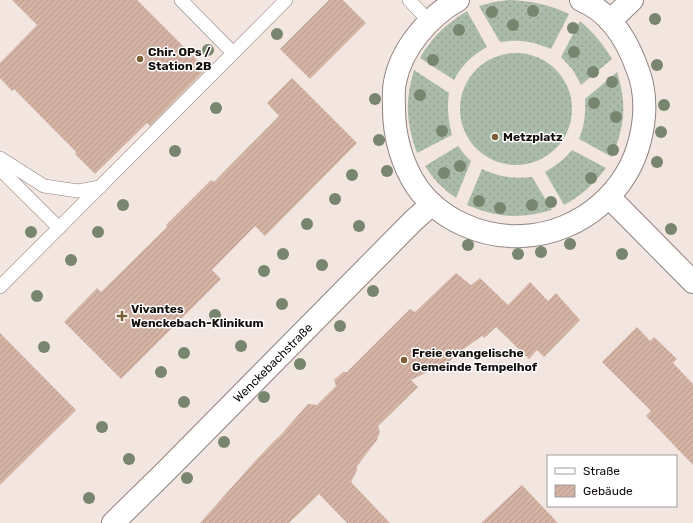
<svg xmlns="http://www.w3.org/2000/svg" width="693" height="523" font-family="Rubik,sans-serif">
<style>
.grass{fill:url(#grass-dots)}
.building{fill:url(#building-hatch)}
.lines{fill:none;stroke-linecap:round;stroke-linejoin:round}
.lane-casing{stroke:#8f837e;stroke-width:14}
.street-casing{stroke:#8f837e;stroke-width:24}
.lane{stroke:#fff;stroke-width:13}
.street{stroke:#fff;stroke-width:22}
.tree{fill:#788670}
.poi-dot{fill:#7c5f33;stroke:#fff;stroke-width:1.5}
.labels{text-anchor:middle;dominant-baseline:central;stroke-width:3;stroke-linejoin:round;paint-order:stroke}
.poi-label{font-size:12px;font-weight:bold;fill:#140f0d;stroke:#fff;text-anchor:start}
.street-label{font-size:12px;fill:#140f0d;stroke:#fff}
</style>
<defs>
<pattern id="grass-dots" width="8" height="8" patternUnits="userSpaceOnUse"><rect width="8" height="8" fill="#aabba9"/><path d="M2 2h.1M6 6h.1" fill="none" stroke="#91a090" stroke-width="1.8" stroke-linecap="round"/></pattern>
<pattern id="building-hatch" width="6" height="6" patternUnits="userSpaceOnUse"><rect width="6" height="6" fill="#d4b3a5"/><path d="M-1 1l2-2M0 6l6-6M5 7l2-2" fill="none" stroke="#b5998d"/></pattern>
</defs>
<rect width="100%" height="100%" fill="#f3e5df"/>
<!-- grass -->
<g class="grass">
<path d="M509,0C532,1 548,4 569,14L551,49C532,41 520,39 500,42L479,6L494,2Z"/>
<path d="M467,11L487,47C471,56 463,64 454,80L420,58C432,37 446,24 467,11Z"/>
<path d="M580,21C594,33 603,44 612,59L581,85L573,70L561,57Z"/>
<circle cx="516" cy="109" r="56"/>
<path d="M414,70L449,93C447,108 448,120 452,135L417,153C406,122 405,101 414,70Z"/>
<path d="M617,72C627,105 625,125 612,157L579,139C584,126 586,114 585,99Z"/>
<path d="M458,146L464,154L471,161L456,198C443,189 434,180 425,166Z"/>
<path d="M572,150L606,168C594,184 581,196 564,205L545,172C555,166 564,160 572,150Z"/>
<path d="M482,169C500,177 512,179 532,177L552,210C519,219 499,218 467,205Z"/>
</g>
<!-- building -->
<g class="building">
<polygon points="12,0 137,0 206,69 150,126 147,123 95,174 75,154 76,152 14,89 12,91 0,78 0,63 37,25"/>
<polygon points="329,0 343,0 366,23 310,79 280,49"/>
<polygon points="292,78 357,143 265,236 255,226 212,270 221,279 121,379 64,322 97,288 101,292 167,227 166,225 211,180 214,182 279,116 267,103"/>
<polygon points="456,273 471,285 480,278 508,305 530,282 548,301 556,293 580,320 544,357 537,350 529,359 496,327 484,338 482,336 454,356 450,361 411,380 418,387 378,426 380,432 377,440 357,466 357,470 351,482 390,523 347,523 319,494 289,523 200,523 257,459 278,437 278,438 308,404 317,405 336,386 334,380 343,372 347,372 410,309 415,312"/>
<polygon points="637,327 650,341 654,337 677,359 673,363 693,384 693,465 646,416 651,411 602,362"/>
<polygon points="0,333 76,410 0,485"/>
<polygon points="522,485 558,523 481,523"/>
</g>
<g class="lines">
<defs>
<g id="lane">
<polyline points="181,0 233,53"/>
<polyline points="409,0 429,21"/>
<polyline points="0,158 44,186 78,191 100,187"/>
<polyline points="0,169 59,228"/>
<polyline points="0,287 286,0"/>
</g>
<g id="street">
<path d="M458,0C429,16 401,49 395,82C393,91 394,100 394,109C394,136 402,165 417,187C440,220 483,238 522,236C551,235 580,223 601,204C620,187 634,165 640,140C646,116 646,90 637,68C627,40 610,12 581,0"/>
<polyline points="610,21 632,0"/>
<polyline points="609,197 693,282"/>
<polyline points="113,523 166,471 413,221 432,204"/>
</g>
</defs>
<!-- lane casing -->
<use href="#lane" class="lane-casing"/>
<!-- street casing -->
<use href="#street" class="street-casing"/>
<!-- lane -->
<use href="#lane" class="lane"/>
<!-- street -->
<use href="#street" class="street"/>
</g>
<!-- trees -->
<g class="tree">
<circle cx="533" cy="11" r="6"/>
<circle cx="492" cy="12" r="6"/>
<circle cx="655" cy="19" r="6"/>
<circle cx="513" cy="25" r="6"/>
<circle cx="573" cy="28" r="6"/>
<circle cx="459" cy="30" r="6"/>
<circle cx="277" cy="34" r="6"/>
<circle cx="208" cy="50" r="6"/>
<circle cx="574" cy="52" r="6"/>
<circle cx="433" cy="60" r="6"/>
<circle cx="657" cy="65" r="6"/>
<circle cx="593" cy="72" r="6"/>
<circle cx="612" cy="82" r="6"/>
<circle cx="420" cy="95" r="6"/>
<circle cx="375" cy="99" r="6"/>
<circle cx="594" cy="103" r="6"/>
<circle cx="664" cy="105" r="6"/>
<circle cx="216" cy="108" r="6"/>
<circle cx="616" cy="117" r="6"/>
<circle cx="442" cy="131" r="6"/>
<circle cx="661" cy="132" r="6"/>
<circle cx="379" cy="140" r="6"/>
<circle cx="613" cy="150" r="6"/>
<circle cx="175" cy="151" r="6"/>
<circle cx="657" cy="162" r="6"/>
<circle cx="460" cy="166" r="6"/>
<circle cx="387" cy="171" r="6"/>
<circle cx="444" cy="173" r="6"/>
<circle cx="352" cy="175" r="6"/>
<circle cx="591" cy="178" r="6"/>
<circle cx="335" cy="199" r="6"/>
<circle cx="479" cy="201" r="6"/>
<circle cx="551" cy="202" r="6"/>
<circle cx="123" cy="205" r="6"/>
<circle cx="532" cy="205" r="6"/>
<circle cx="500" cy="208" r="6"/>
<circle cx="307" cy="224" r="6"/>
<circle cx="359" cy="226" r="6"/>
<circle cx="671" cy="229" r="6"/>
<circle cx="31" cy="232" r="6"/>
<circle cx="98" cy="232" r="6"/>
<circle cx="570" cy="244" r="6"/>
<circle cx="468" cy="245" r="6"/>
<circle cx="541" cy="252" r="6"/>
<circle cx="283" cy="254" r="6"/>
<circle cx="518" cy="254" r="6"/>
<circle cx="622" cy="254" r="6"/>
<circle cx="71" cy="260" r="6"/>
<circle cx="322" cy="265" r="6"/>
<circle cx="264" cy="271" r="6"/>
<circle cx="373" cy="291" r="6"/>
<circle cx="37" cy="296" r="6"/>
<circle cx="282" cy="304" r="6"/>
<circle cx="215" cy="315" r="6"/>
<circle cx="340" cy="326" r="6"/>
<circle cx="241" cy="346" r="6"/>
<circle cx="44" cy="347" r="6"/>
<circle cx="184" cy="353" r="6"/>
<circle cx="300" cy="364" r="6"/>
<circle cx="161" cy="372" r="6"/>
<circle cx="264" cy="397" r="6"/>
<circle cx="184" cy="402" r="6"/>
<circle cx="102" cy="427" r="6"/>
<circle cx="224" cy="442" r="6"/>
<circle cx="129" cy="459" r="6"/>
<circle cx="187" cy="478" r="6"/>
<circle cx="89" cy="498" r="6"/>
</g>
<!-- markers -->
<g class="poi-dot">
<circle cx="140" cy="59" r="4"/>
<circle cx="495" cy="137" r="4"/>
<path d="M120 310h4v4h4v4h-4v4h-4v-4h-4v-4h4z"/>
<circle cx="404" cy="360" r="4"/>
</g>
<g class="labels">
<!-- poi labels -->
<g class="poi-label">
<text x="148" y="52">Chir. OPs /<tspan x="148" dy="14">Station 2B</tspan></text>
<text x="503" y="137">Metzplatz</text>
<text x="131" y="309">Vivantes<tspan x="131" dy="14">Wenckebach-Klinikum</tspan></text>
<text x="412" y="353">Freie evangelische<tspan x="412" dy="14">Gemeinde Tempelhof</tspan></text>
</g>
<!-- street labels -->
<g class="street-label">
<text transform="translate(273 363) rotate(-45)">Wenckebachstraße</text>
</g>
</g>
<!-- legend -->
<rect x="547" y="455" width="130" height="52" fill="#ffffff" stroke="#a19f9e"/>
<rect x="555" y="468" width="20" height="6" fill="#ffffff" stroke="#a19f9e"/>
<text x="583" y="475" font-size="12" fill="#140f0d">Straße</text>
<rect x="555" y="485" width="20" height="12" fill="url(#building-hatch)" stroke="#a19f9e"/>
<text x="583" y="495" font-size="12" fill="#140f0d">Gebäude</text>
</svg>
